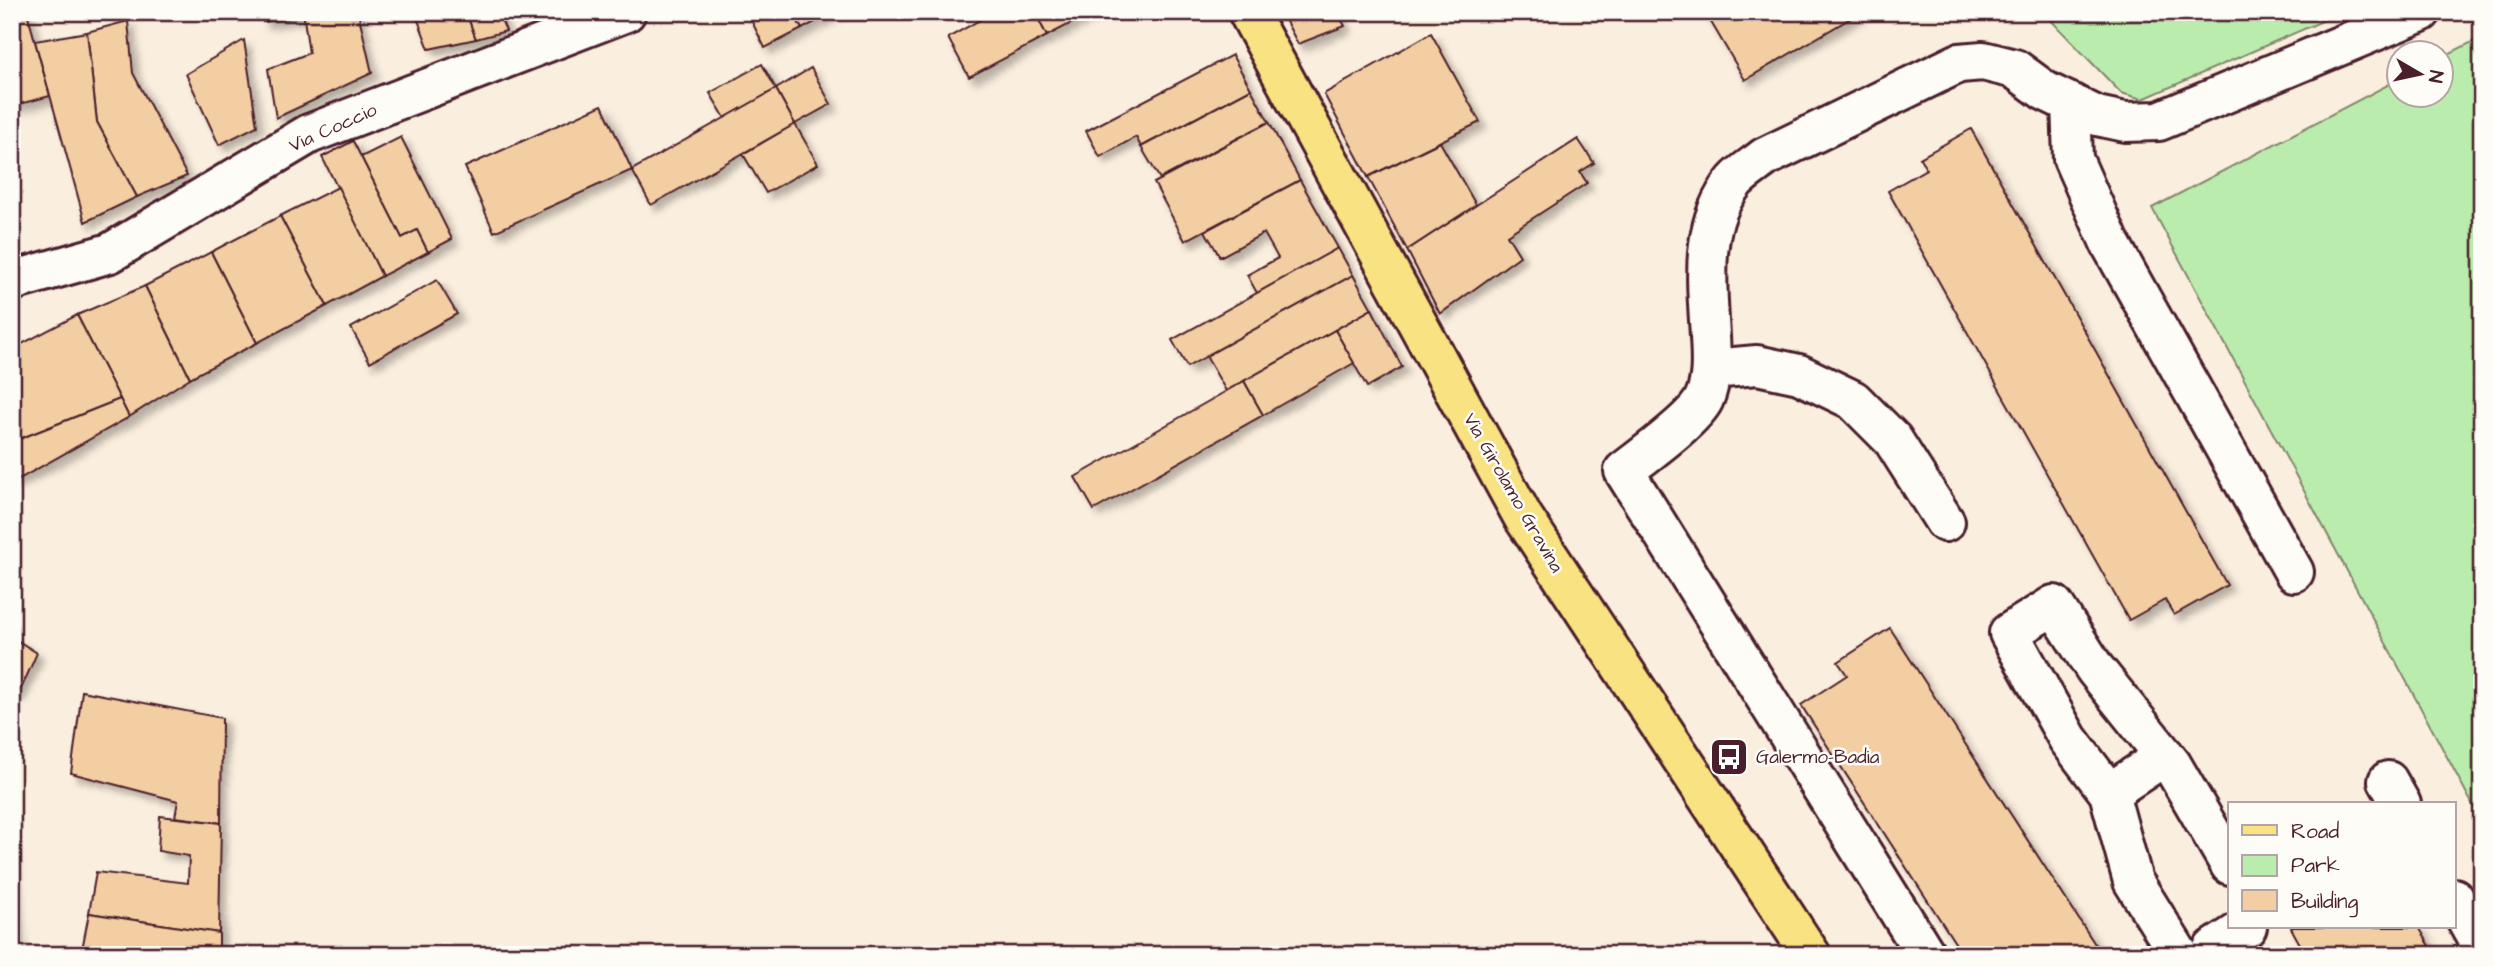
<svg xmlns="http://www.w3.org/2000/svg" width="2494" height="967" font-family="'Architects Daughter',sans-serif">
<style>
.green{fill:#baedad;stroke:#82866c;stroke-width:2}
.building{fill:#f3cea3;stroke:#4a1f2b;stroke-width:2;filter:url(#shadow)}
.lines{fill:none;stroke-linecap:round;stroke-linejoin:round}
.minor-casing{stroke:#4a1f2b;stroke-width:44}
.major-casing{stroke:#4a1f2b;stroke-width:44}
.minor{stroke:#fdfcf7;stroke-width:38}
.major{stroke:#f8e281;stroke-width:38}
.labels{text-anchor:middle;dominant-baseline:central;stroke-width:5;stroke-linejoin:round;paint-order:stroke}
.street-label{font-size:19px;fill:#4a1f2b;stroke:#fdfcf7}
.poi-label{font-size:19px;fill:#4a1f2b;stroke:#fdfcf7;text-anchor:start}
</style>
<defs>
<filter id="shadow"><feDropShadow dx="6" dy="6" stdDeviation="3.5" flood-color="#0004"/></filter>
</defs>
<rect width="100%" height="100%" fill="#faeede"/>
<filter id="ink" filterUnits="userSpaceOnUse"><feTurbulence type="fractalNoise" baseFrequency=".0143" numOctaves="2"/><feDisplacementMap in="SourceGraphic" scale="14" xChannelSelector="R" yChannelSelector="G"/><feConvolveMatrix kernelMatrix="1 2 1 2 8 2 1 2 1" color-interpolation-filters="sRGB"/></filter>
<g filter="url(#ink)">
<!-- green -->
<g class="green">
<polygon points="2043,12 2343,12 2143,99 2121,93"/>
<polygon points="2482,37 2482,822 2152,208 2399,79 2400,94 2442,94 2442,57"/>
</g>
<!-- building -->
<g class="building">
<polygon points="12,12 27,12 50,96 12,106"/>
<polygon points="262,12 303,12 304,16 263,22"/>
<polygon points="303,12 358,12 372,73 276,118 268,69 309,53"/>
<polygon points="415,12 466,12 476,39 429,49"/>
<polygon points="466,12 498,12 506,31 476,39"/>
<polygon points="747,12 793,12 802,29 765,48"/>
<polygon points="793,12 834,12 802,29"/>
<polygon points="994,12 1035,12 1047,36 969,77 948,38"/>
<polygon points="1035,12 1093,12 1047,36"/>
<polygon points="1281,12 1337,12 1345,26 1298,44"/>
<polygon points="1705,12 1861,12 1745,80"/>
<polygon points="128,21 133,73 187,176 137,197 97,122 87,32"/>
<polygon points="87,32 97,122 137,197 85,222 35,41"/>
<polygon points="1431,33 1480,122 1368,177 1324,94"/>
<polygon points="244,40 257,126 219,145 186,74"/>
<polygon points="1232,55 1251,89 1141,147 1136,137 1100,157 1086,131"/>
<polygon points="762,64 776,89 725,118 710,93"/>
<polygon points="811,68 831,104 795,124 776,89"/>
<polygon points="776,89 795,124 651,205 632,170"/>
<polygon points="1251,89 1269,122 1160,179 1141,147"/>
<polygon points="602,105 632,170 494,232 465,167"/>
<polygon points="1269,122 1300,180 1185,241 1154,183"/>
<polygon points="795,124 818,164 766,193 743,154"/>
<polygon points="1971,129 2227,585 2174,615 2165,600 2129,620 1888,191 1926,169 1920,158"/>
<polygon points="401,137 452,239 428,252 417,230 402,238 361,157"/>
<polygon points="1578,139 1594,163 1580,172 1587,183 1507,235 1520,256 1440,314 1407,250"/>
<polygon points="353,141 402,238 417,230 428,252 382,276 322,157"/>
<polygon points="1440,142 1476,205 1407,250 1368,177"/>
<polygon points="1300,180 1338,248 1257,293 1247,275 1278,258 1264,233 1220,257 1205,231"/>
<polygon points="338,187 382,276 327,306 280,216"/>
<polygon points="280,216 327,306 257,343 211,252"/>
<polygon points="1338,248 1353,275 1187,367 1172,340"/>
<polygon points="211,252 257,343 190,378 145,286"/>
<polygon points="1353,275 1372,309 1226,391 1206,356"/>
<polygon points="437,280 457,314 370,362 351,328"/>
<polygon points="145,286 190,378 129,417 77,315"/>
<polygon points="1372,309 1402,367 1367,387 1335,330"/>
<polygon points="77,315 120,399 12,442 12,349"/>
<polygon points="1335,330 1354,363 1263,415 1244,381"/>
<polygon points="1244,381 1263,415 1094,510 1075,477"/>
<polygon points="120,399 129,417 12,483 12,442"/>
<polygon points="1890,628 2102,955 1963,955 1801,705 1847,675 1838,662"/>
<polygon points="12,637 37,653 18,696 12,693"/>
<polygon points="82,691 222,718 221,823 175,817 178,801 71,773"/>
<polygon points="160,816 221,823 219,933 89,913 96,872 188,883 189,856 158,851"/>
<polygon points="12,846 18,943 14,955 12,955"/>
<polygon points="89,913 219,933 219,955 81,955"/>
<polygon points="2293,927 2419,927 2435,955 2306,955 2291,928"/>
</g>
<g class="lines">
<defs>
<g id="minor">
<polyline points="2071,103 2073,159 2110,243 2294,572"/>
<polyline points="12,281 110,253 309,134 626,12"/>
<polyline points="1712,369 1757,365 1799,374 1853,400 1893,440 1945,522"/>
<polyline points="2388,781 2401,804"/>
<polyline points="2109,793 2165,756"/>
<polyline points="2454,898 2482,948"/>
<path d="M1926,955L1624,471C1643,456 1694,420 1704,399C1713,379 1711,357 1710,336C1707,283 1699,224 1735,181C1743,172 1755,165 1765,157L1959,63L1983,61L2015,69L2045,91L2097,116L2125,122L2159,121L2421,12"/>
<polyline points="2179,955 2133,881 2109,793 2068,739 2009,633 2054,605 2095,669 2172,765 2230,865"/>
<polyline points="2210,955 2213,949 2247,927"/>
</g>
<polyline id="major" points="1248,12 1523,517 1811,955"/>
</defs>
<!-- minor casing -->
<use href="#minor" class="minor-casing"/>
<!-- major casing -->
<use href="#major" class="major-casing"/>
<!-- minor -->
<use href="#minor" class="minor"/>
<!-- major -->
<use href="#major" class="major"/>
</g>
</g>
<!-- icons -->
<defs>
<symbol id="bus-square" viewBox="-11 -11 22 22"><rect x="-9" y="-9" width="18" height="18" rx="4" fill="#4a1f2b" stroke="#fdfcf7"/><path d="M-5-6H5V4H4V6H2V4H-2V6H-4V4H-5ZM-3.5-4V0h7V-4ZM-3.5 1.2v1.5H-2V1.2ZM2 1.2v1.5H3.5V1.2Z" fill="#fff"/></symbol>
</defs>
<g fill-rule="evenodd">
<use href="#bus-square" x="1707" y="735" width="44" height="44"/>
</g>
<g class="labels">
<!-- street labels -->
<g class="street-label">
<text transform="translate(333 128) rotate(-24)">Via Coccio</text>
<text transform="translate(1513 493) rotate(60)">Via Girolamo Gravina</text>
</g>
<!-- poi labels -->
<g class="poi-label">
<text x="1756" y="757">Galermo-Badia</text>
</g>
</g>
<!-- margin -->
<rect width="2494" height="967" fill="none" stroke="#fdfcf7" stroke-width="42"/>
<rect x="21" y="21" width="2452" height="925" fill="none" stroke="#4a1f2b" stroke-width="2.5" filter="url(#ink)"/>
<!-- legend -->
<rect x="2228" y="802" width="228" height="126" fill="#fdfcf7" stroke="#b5a4a5" stroke-width="2"/>
<rect x="2242" y="825" width="35" height="10" fill="#f8e281" stroke="#b5a4a5" stroke-width="2"/>
<text x="2291" y="838" font-size="21" fill="#4a1f2b">Road</text>
<rect x="2242" y="855" width="35" height="21" fill="#baedad" stroke="#b5a4a5" stroke-width="2"/>
<text x="2291" y="872" font-size="21" fill="#4a1f2b">Park</text>
<rect x="2242" y="890" width="35" height="21" fill="#f3cea3" stroke="#b5a4a5" stroke-width="2"/>
<text x="2291" y="908" font-size="21" fill="#4a1f2b">Building</text>
<!-- north arrow -->
<g transform="translate(2420 74) rotate(99)"><circle r="33" fill="#fdfcf7" stroke="#b5a4a5" stroke-width="2"/>
<path d="M0-5L12 26L0 18L-12 26Z" fill="#4a1f2b"/>
<text y="-10" font-size="19" font-weight="bold" text-anchor="middle" fill="#4a1f2b">N</text>
</g>
</svg>
